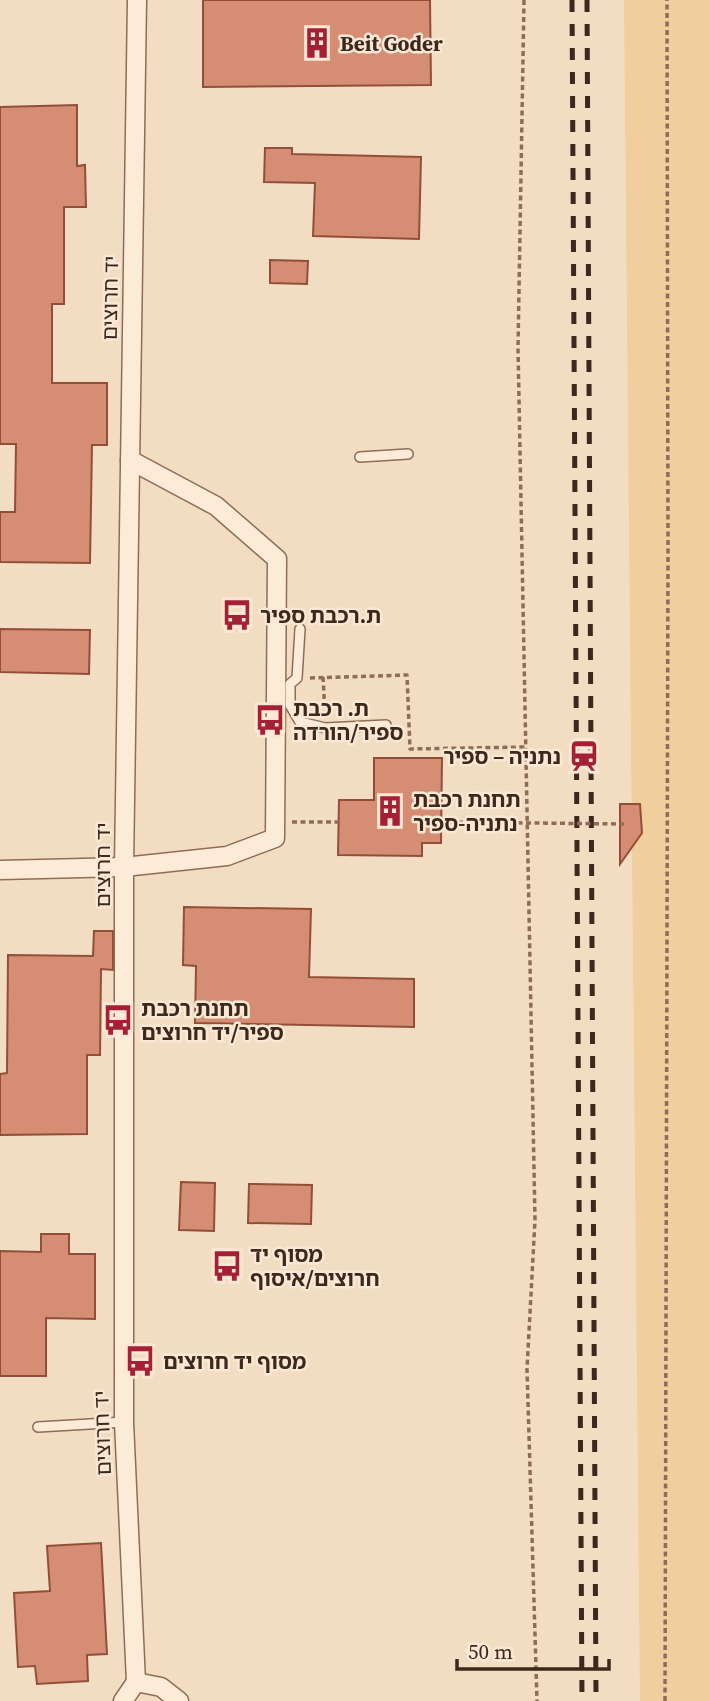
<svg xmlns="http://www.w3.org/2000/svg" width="709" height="1701" font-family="'Source Serif 4','Noto Sans Hebrew',serif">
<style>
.sand{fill:#f1ce9d}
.building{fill:#d58e74;stroke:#914f3a;stroke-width:2}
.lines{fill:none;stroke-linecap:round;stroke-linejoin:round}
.service-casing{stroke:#8f6c57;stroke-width:12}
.minor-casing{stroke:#8f6c57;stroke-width:21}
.path{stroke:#8f6c57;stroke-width:3.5;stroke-dasharray:5 3.5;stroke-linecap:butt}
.service{stroke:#fcebd7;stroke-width:9}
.minor{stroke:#fcebd7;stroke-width:18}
.rail{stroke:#3d281d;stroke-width:5;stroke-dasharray:12 12;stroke-linecap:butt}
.path-bridge{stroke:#8f6c57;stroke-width:3.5;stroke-dasharray:5 3.5;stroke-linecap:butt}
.labels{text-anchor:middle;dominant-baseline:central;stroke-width:5;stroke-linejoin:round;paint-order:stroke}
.poi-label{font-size:21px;font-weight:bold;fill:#3d281d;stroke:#f9e8d3;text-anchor:start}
.street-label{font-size:21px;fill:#3d281d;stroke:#f9e8d3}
</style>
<rect width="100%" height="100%" fill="#f3ddc2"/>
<!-- sand -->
<polygon class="sand" points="624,0 709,0 709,1701 640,1701"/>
<!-- building -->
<g class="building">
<polygon points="203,0 430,0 431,85 203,87"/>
<polygon points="77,105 77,166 85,165 86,207 64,207 64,304 52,304 52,383 107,383 107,445 92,445 90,563 0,562 0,512 15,512 16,444 0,444 0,107"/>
<polygon points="265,148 292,148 292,154 421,157 419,239 313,236 315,183 264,182"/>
<polygon points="270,260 308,261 307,284 270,283"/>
<polygon points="0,629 90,630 89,674 0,672"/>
<polygon points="374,758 442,758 441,843 422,843 422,856 338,855 339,800 374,800"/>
<polygon points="620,804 640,804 642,833 620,864"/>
<polygon points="184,907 311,909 309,977 414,979 414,1027 195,1023 196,966 183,965"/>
<polygon points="94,931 113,931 113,970 101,969 100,1055 87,1055 87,1134 0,1135 0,1074 7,1073 8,955 93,956"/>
<polygon points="181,1182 215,1183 214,1231 179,1230"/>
<polygon points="249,1184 312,1185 311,1224 248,1223"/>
<polygon points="41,1234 69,1234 69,1254 95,1254 95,1319 46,1318 46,1376 0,1376 0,1251 41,1252"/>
<polygon points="101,1543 107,1654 87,1655 88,1681 37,1684 35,1666 18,1667 14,1593 50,1591 47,1546"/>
</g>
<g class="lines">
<defs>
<g id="service">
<polyline points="360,457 408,454"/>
<polyline points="300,629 297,678 290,684 290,705 300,722 325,728 386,725"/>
<polyline points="38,1427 124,1422"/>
</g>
<g id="minor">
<polyline points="0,870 124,867 227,856 275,838 277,559 216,506 130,460"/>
<polyline points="136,1682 124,1422 124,867 137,0"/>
<polyline points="136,1682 161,1687 179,1701"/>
<polyline points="123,1701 136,1682"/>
</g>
</defs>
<!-- service casing -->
<use href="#service" class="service-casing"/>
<!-- minor casing -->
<use href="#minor" class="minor-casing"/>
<!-- path -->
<g class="path">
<polyline points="524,0 518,348 535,1220 527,1369 537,1701"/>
<polyline points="323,677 325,714"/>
<polyline points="310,678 407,675 410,749 526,747"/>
<polyline points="292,822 339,822"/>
<polyline points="665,1701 668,551 667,0"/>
</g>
<!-- service -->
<use href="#service" class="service"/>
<!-- minor -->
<use href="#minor" class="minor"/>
<!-- rail -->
<g class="rail">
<polyline points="572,0 582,1701"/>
<polyline points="587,0 596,1701"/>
</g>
<!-- path-bridge -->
<polyline class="path-bridge" points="441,822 624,824"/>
</g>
<!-- icons -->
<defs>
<symbol id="building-bare" viewBox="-9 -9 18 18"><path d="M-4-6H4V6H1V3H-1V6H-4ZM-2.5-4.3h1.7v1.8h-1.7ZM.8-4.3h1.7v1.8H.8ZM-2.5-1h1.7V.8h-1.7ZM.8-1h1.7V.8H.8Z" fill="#a52035" stroke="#f9e8d3" stroke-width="2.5" paint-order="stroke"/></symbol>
<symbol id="bus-bare" viewBox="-9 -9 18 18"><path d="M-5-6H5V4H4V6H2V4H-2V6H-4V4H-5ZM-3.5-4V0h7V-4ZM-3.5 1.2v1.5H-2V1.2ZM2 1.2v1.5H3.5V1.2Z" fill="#a52035" stroke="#f9e8d3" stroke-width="2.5" paint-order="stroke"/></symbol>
<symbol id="station-bare" viewBox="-9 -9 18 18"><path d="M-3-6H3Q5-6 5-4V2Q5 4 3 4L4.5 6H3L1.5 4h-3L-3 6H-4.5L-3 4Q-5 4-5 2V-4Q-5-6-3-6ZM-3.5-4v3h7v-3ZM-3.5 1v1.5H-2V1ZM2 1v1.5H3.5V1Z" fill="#a52035" stroke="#f9e8d3" stroke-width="2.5" paint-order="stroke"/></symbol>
</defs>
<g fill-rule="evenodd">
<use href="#building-bare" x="295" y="21" width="44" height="44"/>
<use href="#bus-bare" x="215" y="593" width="44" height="44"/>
<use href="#bus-bare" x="248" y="698" width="44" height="44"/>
<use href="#station-bare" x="562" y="734" width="44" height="44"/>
<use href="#building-bare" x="368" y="789" width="44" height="44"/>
<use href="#bus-bare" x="96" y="998" width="44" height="44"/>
<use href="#bus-bare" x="205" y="1244" width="44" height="44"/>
<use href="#bus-bare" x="118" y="1339" width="44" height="44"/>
</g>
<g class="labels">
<!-- poi labels -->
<g class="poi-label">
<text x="340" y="43">Beit Goder</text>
<text x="260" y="615">ת.רכבת ספיר</text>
<text x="293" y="708">ת. רכבת<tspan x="293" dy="24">ספיר/הורדה</tspan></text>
<text x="561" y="756" text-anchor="end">נתניה – ספיר</text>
<text x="413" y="799">תחנת רכבת<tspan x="413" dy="24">נתניה-ספיר</tspan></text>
<text x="141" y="1008">תחנת רכבת<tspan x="141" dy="24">ספיר/יד חרוצים</tspan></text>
<text x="250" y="1254">מסוף יד<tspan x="250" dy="24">חרוצים/איסוף</tspan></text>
<text x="163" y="1361">מסוף יד חרוצים</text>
</g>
<!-- street labels -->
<g class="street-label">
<text transform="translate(110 298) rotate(-89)">יד חרוצים</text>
<text transform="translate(102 865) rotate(-90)">יד חרוצים</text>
<text transform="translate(102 1433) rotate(-92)">יד חרוצים</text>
</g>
</g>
<!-- scale -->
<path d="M457 1659v10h152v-10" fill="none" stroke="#3d281d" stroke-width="3.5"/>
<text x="468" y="1659" font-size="21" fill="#3d281d" stroke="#f9e8d3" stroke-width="5" paint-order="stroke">50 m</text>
</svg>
